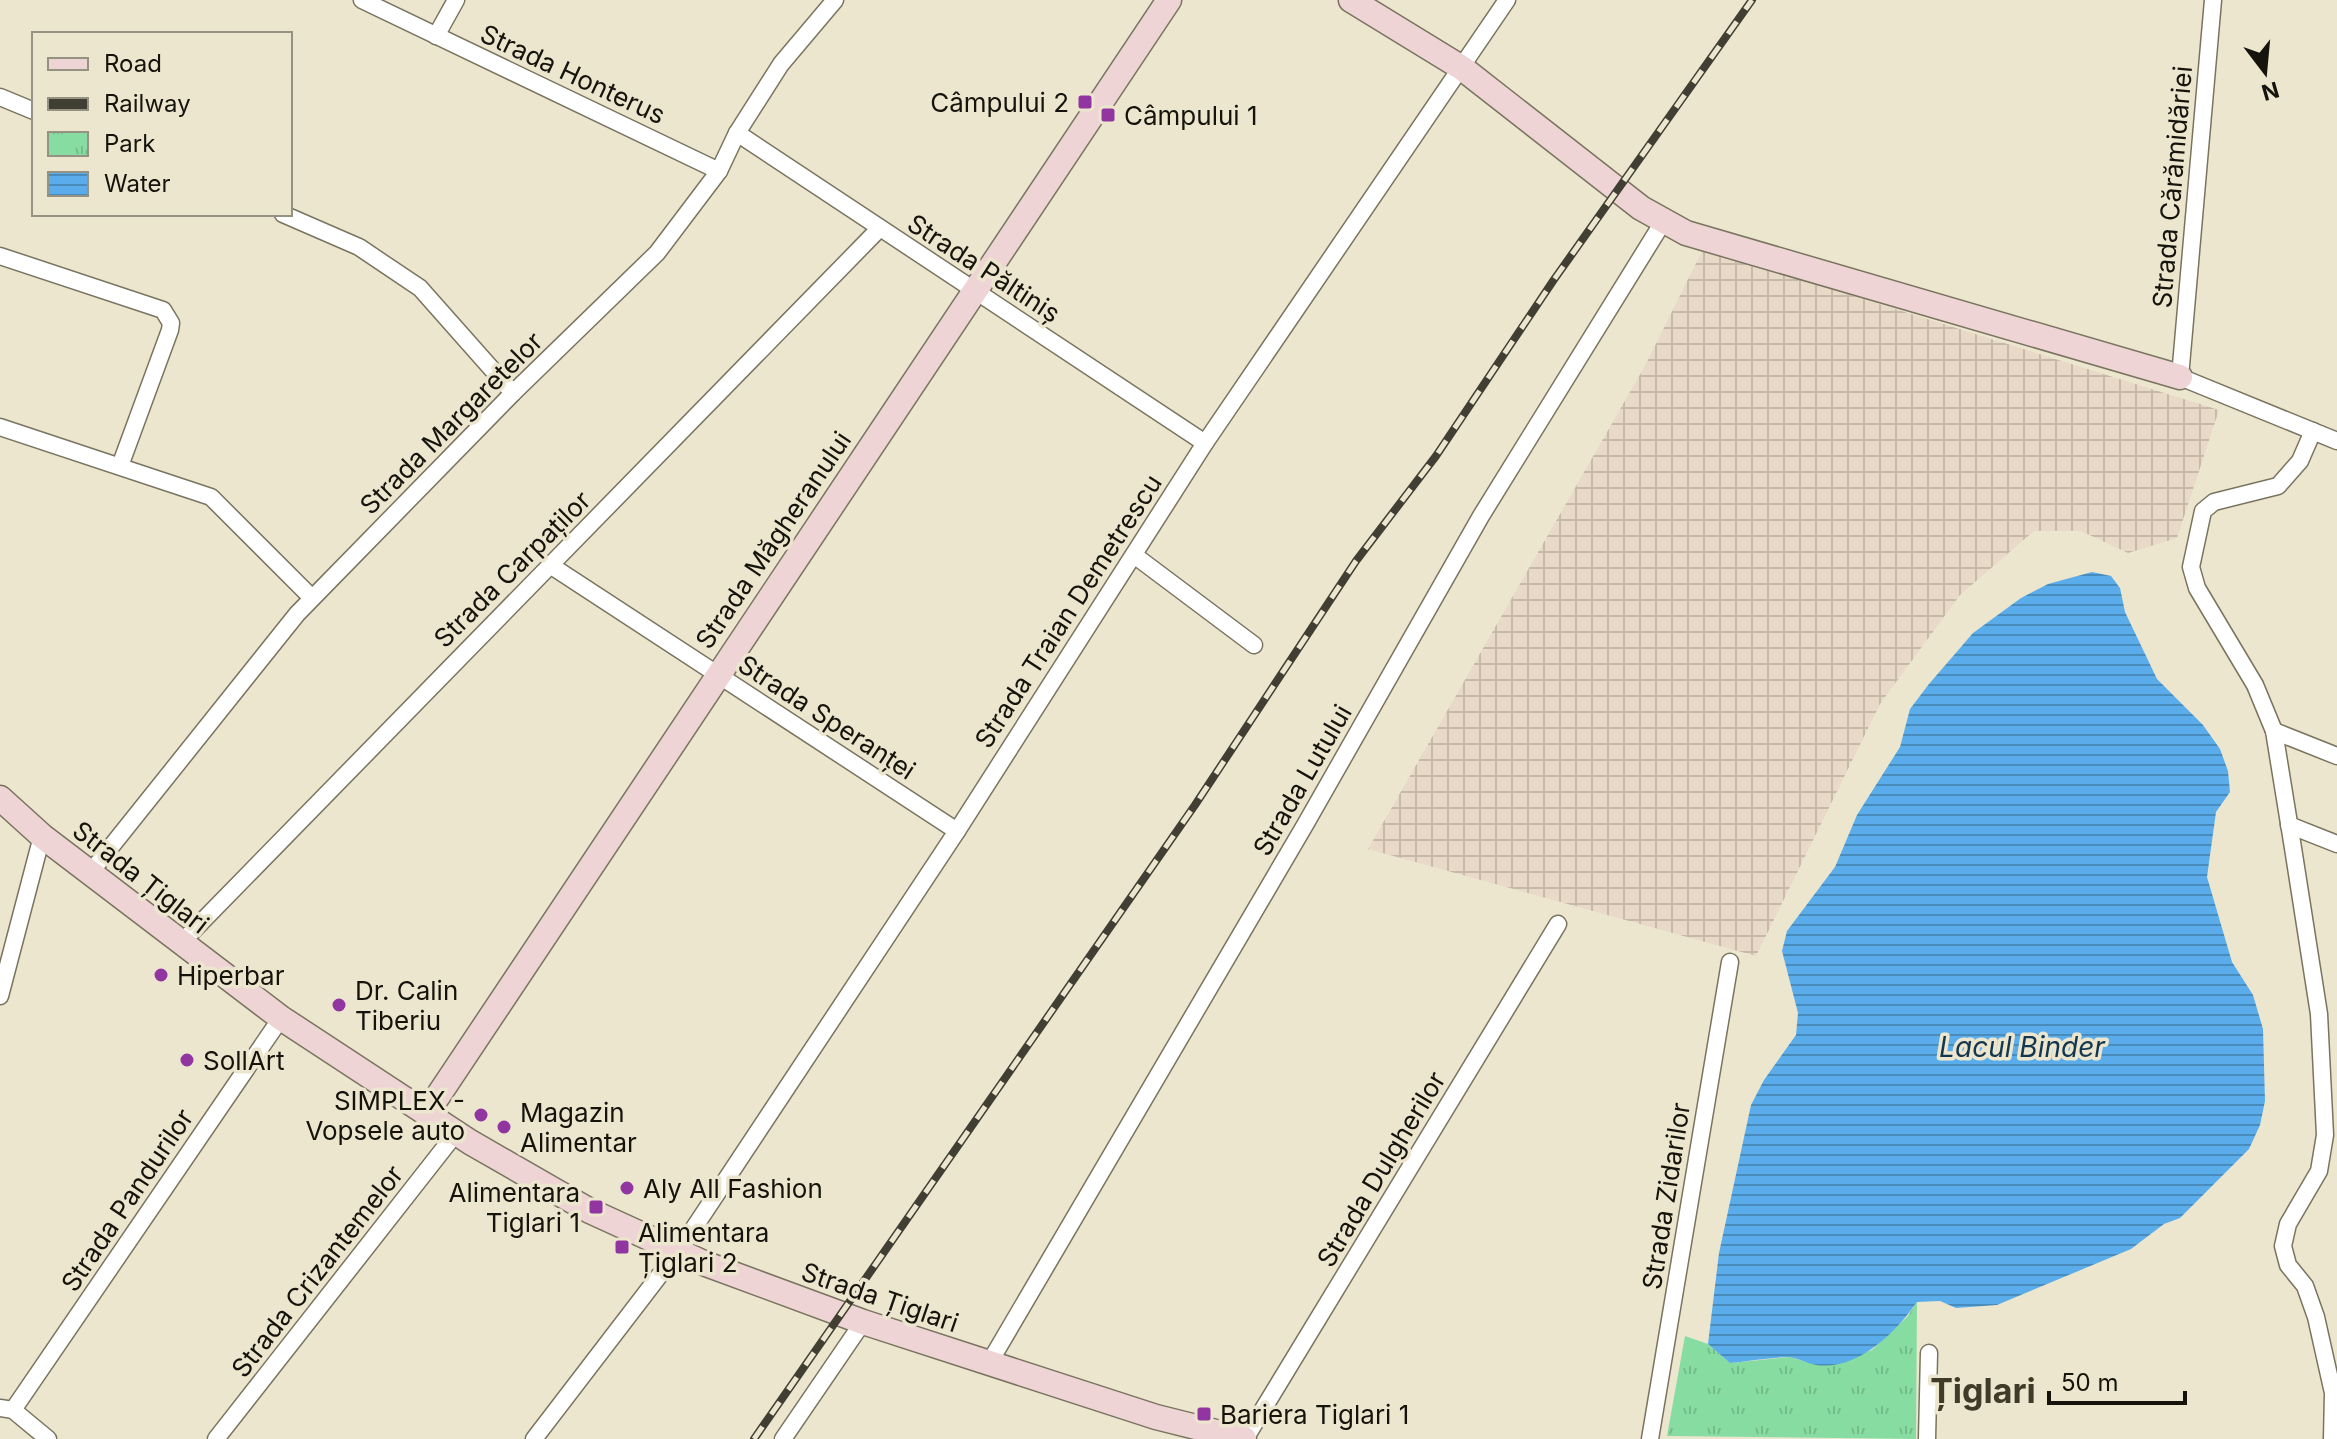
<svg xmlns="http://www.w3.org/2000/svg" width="2337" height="1439" font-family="Inter,sans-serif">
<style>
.industrial{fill:url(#industrial-grid)}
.park{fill:url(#park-tufts)}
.water{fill:url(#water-rules)}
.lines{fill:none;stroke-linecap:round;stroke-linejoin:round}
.street-casing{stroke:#79745f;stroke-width:19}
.secondary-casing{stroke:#79745f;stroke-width:27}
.street{stroke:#fff;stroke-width:16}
.secondary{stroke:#eed4d4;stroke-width:24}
.rail-casing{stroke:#413e33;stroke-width:8}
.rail{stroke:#ece6cf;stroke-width:5;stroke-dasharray:15;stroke-linecap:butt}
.poi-dot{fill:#9136a1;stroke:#ece6cf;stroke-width:3}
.labels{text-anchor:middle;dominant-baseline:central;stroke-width:7;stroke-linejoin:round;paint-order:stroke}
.street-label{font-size:26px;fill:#15130b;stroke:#ece6cf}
.poi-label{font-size:26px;fill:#15130b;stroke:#ece6cf;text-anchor:start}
.water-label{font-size:28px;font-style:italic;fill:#143750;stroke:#ece6cf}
.district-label{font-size:34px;font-weight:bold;fill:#403b28;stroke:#ece6cf}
</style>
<defs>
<pattern id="industrial-grid" width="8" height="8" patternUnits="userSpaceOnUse" patternTransform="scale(2)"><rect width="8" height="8" fill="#e9d9c7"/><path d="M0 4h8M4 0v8" fill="none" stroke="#c7b9aa"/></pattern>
<pattern id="park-tufts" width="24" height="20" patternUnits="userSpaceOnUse" patternTransform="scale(2)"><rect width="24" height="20" fill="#87dca2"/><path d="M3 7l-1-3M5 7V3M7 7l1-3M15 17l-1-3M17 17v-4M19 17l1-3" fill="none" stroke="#74bc8a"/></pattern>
<pattern id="water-rules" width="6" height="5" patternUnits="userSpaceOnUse" patternTransform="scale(2)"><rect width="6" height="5" fill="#5aadea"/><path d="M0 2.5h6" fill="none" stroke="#498cbc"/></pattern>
</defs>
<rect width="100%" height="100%" fill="#ece6cf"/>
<!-- industrial -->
<polygon class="industrial" points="1703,249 2219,410 2177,538 2128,553 2081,531 2034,531 1960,595 1880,704 1756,956 1368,849 1646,364"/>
<!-- park -->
<polygon class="park" points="1917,1302 1916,1439 1667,1436 1685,1336 1708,1344 1730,1363 1789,1357 1818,1365 1842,1360 1872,1350 1907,1317"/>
<!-- water -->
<path class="water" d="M2092,572L2111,576L2120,588L2125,612L2157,679L2203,725L2220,749L2228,771L2230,792L2216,812L2207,877L2232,962L2253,995L2263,1029L2265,1101L2260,1125L2249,1149L2180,1218L2164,1224L2131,1249L1997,1305L1956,1308L1940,1301L1917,1302C1896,1332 1858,1371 1816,1365C1806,1363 1796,1357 1786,1357C1767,1358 1748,1361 1730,1363L1708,1344L1719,1253L1751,1105L1764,1080L1796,1035L1798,1013L1782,951L1787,931L1835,867L1857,815L1900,747L1910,709L1929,684L1973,633L2021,598L2048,584Z"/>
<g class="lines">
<defs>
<g id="street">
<polyline points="362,0 719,171"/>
<polyline points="2213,0 2180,377 2337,441"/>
<polyline points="436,36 456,0"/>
<polyline points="0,97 34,111"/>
<polyline points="737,133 1205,443"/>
<polyline points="283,214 359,247 420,288 513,393"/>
<polyline points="0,256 163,310 171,323 170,330 120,466"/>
<polyline points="0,427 211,497 312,598"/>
<polyline points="2313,431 2300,461 2278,486 2214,502 2203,511 2191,567 2197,588 2255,685 2274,731 2293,848 2319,1014 2325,1135 2319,1171 2288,1224 2283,1246 2288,1265 2305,1286 2316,1317 2333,1393 2332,1439"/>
<polyline points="1134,555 1254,645"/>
<polyline points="550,565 957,831"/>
<polyline points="2274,731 2337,756"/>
<polyline points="2289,825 2337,844"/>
<polyline points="90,873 297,614 513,393 657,253 719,171 737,133 781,64 835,0"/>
<polyline points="180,944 880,228"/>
<polyline points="0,996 42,836"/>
<polyline points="988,1365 1305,825 1481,516 1663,222"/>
<polyline points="0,1408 13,1410 48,1439"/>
<polyline points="13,1410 281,1018"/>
<polyline points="216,1439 456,1133"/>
<polyline points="534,1439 682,1246 957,831 1205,443 1507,0"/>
<polyline points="783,1439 863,1322"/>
<polyline points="1245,1439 1558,924"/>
<polyline points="1650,1439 1730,962"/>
<polyline points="1927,1439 1929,1353"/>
</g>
<g id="secondary">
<polyline points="1351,0 1462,68 1641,208 1686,233 2180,377"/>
<polyline points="0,798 42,836 281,1018 470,1142 590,1211 706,1264 863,1322 1156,1417 1244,1439"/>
<polyline points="426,1114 1169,0"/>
</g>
</defs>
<!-- street casing -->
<use href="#street" class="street-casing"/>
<!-- secondary casing -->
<use href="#secondary" class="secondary-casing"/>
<!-- street -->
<use href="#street" class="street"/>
<!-- secondary -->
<use href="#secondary" class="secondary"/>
<defs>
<polyline id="rail" points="754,1439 1195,805 1356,561 1436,456 1553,281 1752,0"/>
</defs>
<!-- rail casing -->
<use href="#rail" class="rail-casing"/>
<!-- rail -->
<use href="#rail" class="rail"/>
</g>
<!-- markers -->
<g class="poi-dot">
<rect x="1077" y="94" width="16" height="16" rx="4"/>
<rect x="1100" y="107" width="16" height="16" rx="4"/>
<circle cx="161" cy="975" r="8"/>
<circle cx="339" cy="1005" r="8"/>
<circle cx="187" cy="1060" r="8"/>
<circle cx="481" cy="1115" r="8"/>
<circle cx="504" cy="1127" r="8"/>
<circle cx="627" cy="1188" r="8"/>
<rect x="588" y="1199" width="16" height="16" rx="4"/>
<rect x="614" y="1239" width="16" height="16" rx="4"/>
<rect x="1196" y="1406" width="16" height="16" rx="4"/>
</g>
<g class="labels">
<!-- street labels -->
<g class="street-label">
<text transform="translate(573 74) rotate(25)">Strada Honterus</text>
<text transform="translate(2172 187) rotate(-85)">Strada Cărămidăriei</text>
<text transform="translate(984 268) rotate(33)">Strada Păltiniș</text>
<text transform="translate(451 423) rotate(-45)">Strada Margaretelor</text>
<text transform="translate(773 540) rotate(-56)">Strada Măgheranului</text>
<text transform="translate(512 569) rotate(-45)">Strada Carpaților</text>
<text transform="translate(1068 611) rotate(-57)">Strada Traian Demetrescu</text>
<text transform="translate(827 717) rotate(33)">Strada Speranței</text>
<text transform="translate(1302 780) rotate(-60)">Strada Lutului</text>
<text transform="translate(141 877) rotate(38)">Strada Țiglari</text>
<text transform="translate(1381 1169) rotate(-59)">Strada Dulgherilor</text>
<text transform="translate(1666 1196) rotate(-81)">Strada Zidarilor</text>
<text transform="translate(127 1200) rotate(-56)">Strada Pandurilor</text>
<text transform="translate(317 1271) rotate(-52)">Strada Crizantemelor</text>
<text transform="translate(880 1297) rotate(19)">Strada Țiglari</text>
</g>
<!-- poi labels -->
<g class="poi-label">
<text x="1069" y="102" text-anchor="end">Câmpului 2</text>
<text x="1124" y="115">Câmpului 1</text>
<text x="177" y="975">Hiperbar</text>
<text x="355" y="990">Dr. Calin<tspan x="355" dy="30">Tiberiu</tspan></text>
<text x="203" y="1060">SollArt</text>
<text x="465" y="1100" text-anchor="end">SIMPLEX -<tspan x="465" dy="30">Vopsele auto</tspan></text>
<text x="520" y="1112">Magazin<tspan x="520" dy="30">Alimentar</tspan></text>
<text x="643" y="1188">Aly All Fashion</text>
<text x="580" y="1192" text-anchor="end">Alimentara<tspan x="580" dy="30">Tiglari 1</tspan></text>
<text x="638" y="1232">Alimentara<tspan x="638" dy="30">Țiglari 2</tspan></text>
<text x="1220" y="1414">Bariera Tiglari 1</text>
</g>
<!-- water labels -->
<g class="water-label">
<text x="2022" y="1047">Lacul Binder</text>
</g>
<!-- district labels -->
<g class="district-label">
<text x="1983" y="1390">Țiglari</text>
</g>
</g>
<!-- legend -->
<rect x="32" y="32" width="260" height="184" fill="#ece6cf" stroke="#969281" stroke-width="2"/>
<rect x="48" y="58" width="40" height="12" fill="#eed4d4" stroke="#969281" stroke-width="2"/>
<text x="104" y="72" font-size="24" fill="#15130b">Road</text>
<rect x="48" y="98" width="40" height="12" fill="#413e33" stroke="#969281" stroke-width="2"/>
<text x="104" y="112" font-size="24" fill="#15130b">Railway</text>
<rect x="48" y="132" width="40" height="24" fill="url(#park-tufts)" stroke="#969281" stroke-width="2"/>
<text x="104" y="152" font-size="24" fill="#15130b">Park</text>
<rect x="48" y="172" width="40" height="24" fill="url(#water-rules)" stroke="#969281" stroke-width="2"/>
<text x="104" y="192" font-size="24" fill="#15130b">Water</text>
<!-- north arrow -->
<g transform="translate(2265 72) rotate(164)" stroke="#ece6cf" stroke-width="6" paint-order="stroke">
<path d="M0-6L14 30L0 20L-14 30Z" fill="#15130b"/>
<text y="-12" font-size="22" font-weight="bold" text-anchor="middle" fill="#15130b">N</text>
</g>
<!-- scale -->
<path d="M2049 1391v12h136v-12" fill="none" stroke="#15130b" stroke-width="4"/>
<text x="2061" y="1391" font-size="24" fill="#15130b" stroke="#ece6cf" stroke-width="6" paint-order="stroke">50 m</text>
</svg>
